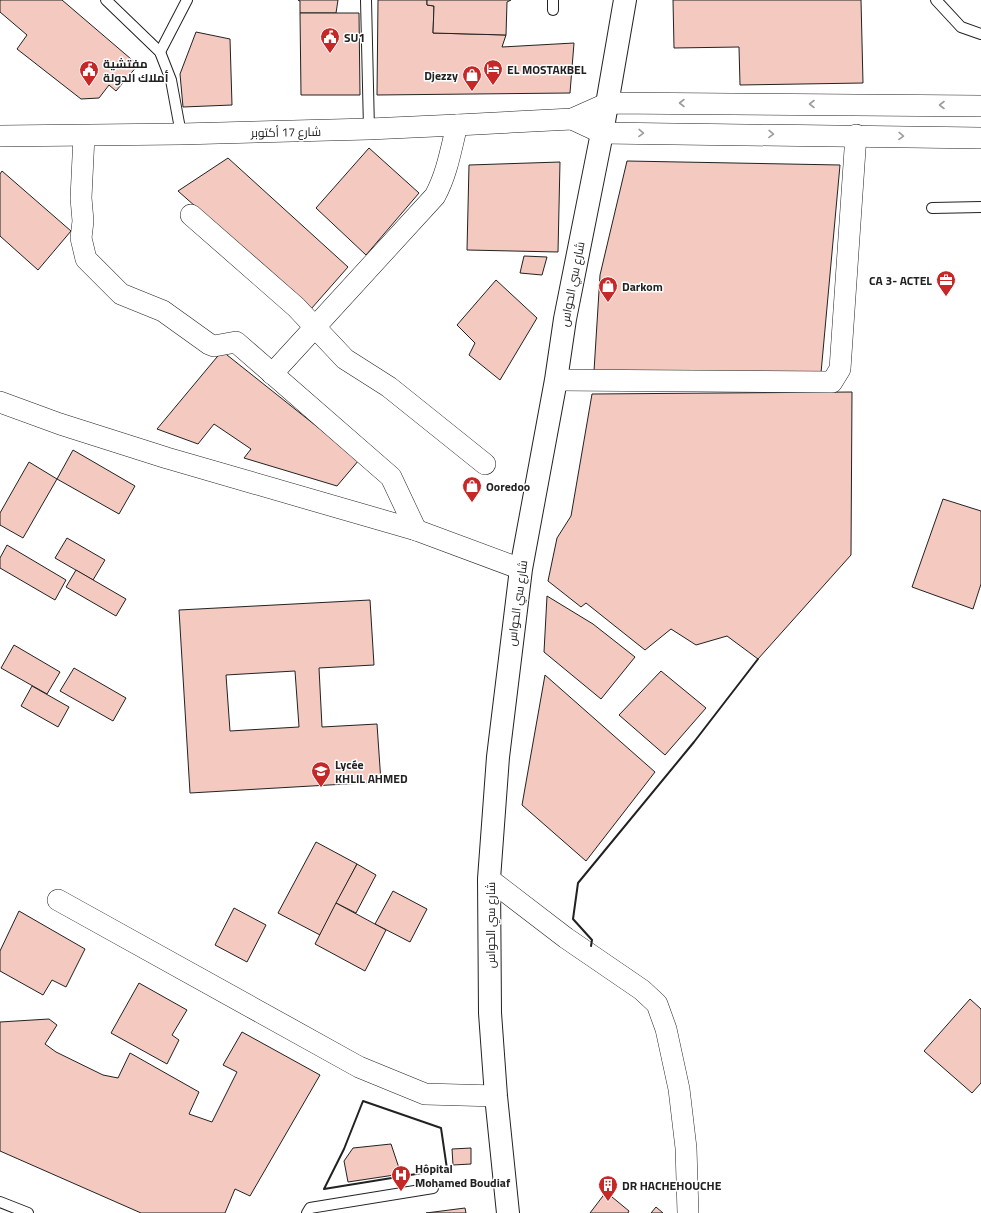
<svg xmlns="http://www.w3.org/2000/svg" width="981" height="1213" font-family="'Titillium Web',Cairo,sans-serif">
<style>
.building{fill:#f3c9c0;stroke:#222;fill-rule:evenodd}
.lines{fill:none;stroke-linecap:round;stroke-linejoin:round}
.service-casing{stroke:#222;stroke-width:12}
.minor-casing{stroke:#222;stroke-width:22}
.tertiary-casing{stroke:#222;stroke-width:24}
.service{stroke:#fff;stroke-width:10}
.minor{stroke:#fff;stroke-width:21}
.tertiary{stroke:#fff;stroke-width:22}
.wall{stroke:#222;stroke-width:2}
.oneway{stroke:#9c9c9c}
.labels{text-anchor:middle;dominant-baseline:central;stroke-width:3;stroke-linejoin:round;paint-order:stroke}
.poi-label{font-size:12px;font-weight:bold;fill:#222;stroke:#fff;text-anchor:start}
.street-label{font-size:12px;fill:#222;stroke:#fff}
</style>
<rect width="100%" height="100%" fill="#fff"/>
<!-- building -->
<g class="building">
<polygon points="0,0 62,0 138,65 116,91 109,85 99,98 81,99 17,49 27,35 0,12"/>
<polygon points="298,0 338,0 336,13 300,13 300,1"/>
<polygon points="378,0 427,0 427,5 434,6 433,33 506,35 502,47 574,43 570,93 377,95"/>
<polygon points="427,0 511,0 507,2 506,35 433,33 434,6 427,5"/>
<polygon points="673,0 861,0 863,83 740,85 739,47 674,48"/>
<polygon points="300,13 359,13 360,95 301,95"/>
<polygon points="196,32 230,39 232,105 183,107 180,74"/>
<polygon points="369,148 419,193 366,255 316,208"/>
<polygon points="228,158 348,267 311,309 178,191"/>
<polygon points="627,161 840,165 821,373 594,371 600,275"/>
<polygon points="560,162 558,252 467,250 469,165"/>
<polygon points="2,171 71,231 38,270 0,236 0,174"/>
<polygon points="524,256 547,257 542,275 520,273"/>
<polygon points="496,280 537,318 500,380 469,355 475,343 457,325"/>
<polygon points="222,351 359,460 337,486 244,458 251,449 214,424 198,444 157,429"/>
<polygon points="852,392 851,555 758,659 727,636 696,645 671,629 645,650 586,603 581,607 548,581 557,538 571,516 592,394"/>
<polygon points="73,450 135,486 119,514 57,479"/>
<polygon points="29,462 57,479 23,538 0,525 0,513"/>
<polygon points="943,499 981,511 981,584 973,609 912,587"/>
<polygon points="67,538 105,560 93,580 55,558"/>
<polygon points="7,545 66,580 55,600 0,568 0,558"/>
<polygon points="76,570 126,599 116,616 66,587"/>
<polygon points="547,596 593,624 635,657 601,699 544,652"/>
<path d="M370,600L374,665L319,668L322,727L377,724L381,782L190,793L179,610ZM295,671L299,727L230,731L226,675Z"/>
<polygon points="14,645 60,672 47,694 1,668"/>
<polygon points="74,668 126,698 113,721 60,691"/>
<polygon points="661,671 706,708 665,755 619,715"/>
<polygon points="545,675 655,772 586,861 522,805"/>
<polygon points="32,686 69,707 58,727 21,706"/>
<polygon points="316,842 357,864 320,935 278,913"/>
<polygon points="357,864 376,875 356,913 336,903"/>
<polygon points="393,891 427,909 410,942 375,924"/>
<polygon points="336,903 386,930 365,971 315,944"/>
<polygon points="234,908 266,925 247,962 215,945"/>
<polygon points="19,911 85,949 66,987 52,980 43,995 0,971 0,951"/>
<polygon points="139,983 187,1010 172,1035 179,1040 167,1064 111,1033"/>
<polygon points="970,999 981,1009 981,1083 972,1093 924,1051"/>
<polygon points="49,1019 57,1025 45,1044 56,1052 103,1075 118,1078 130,1053 199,1092 189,1114 212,1122 237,1072 223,1065 242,1032 320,1075 250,1196 235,1189 225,1213 141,1213 0,1151 0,1022"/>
<polygon points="391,1144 401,1174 348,1182 344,1161 353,1148"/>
<polygon points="471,1148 471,1164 453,1165 452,1149"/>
<polygon points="606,1192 629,1211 628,1213 590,1213"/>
<polygon points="656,1207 663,1213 651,1213"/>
<polygon points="465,1208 466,1213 426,1213"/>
</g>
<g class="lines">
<defs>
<g id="service">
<polyline points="106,0 160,52 171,80 181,134"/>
<polyline points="366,0 369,129"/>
<polyline points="936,0 961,27 981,34"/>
<polyline points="553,10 553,0"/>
<polyline points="160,52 187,0"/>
<polyline points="932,208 981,207"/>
<polyline points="0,1202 28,1213"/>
<polyline points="307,1213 310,1208 433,1188"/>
</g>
<g id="minor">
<polyline points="572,119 602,133 981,138"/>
<polyline points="0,136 181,134 369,129 457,125 572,119 608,103 981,106"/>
<polyline points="84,136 81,198 83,221 81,238 86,259 121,294 163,311 209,344 214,346 236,342 391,477 416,530"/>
<polyline points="191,215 296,307 345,359 389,387 485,464"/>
<path d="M272,374L435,196C447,174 451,149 457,125"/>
<polyline points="556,380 832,382 840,369 856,135"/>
<polyline points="0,402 60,424 167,458 416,530 521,569"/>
<polyline points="489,879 566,938 642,990 657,1004 666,1029 679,1089 686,1148 688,1213"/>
<polyline points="58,900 359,1067 425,1094 496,1096"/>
</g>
<polyline id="tertiary" points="508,1213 496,1096 490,1013 489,879 498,757 521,569 556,380 565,319 602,133 625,0"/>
</defs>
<!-- service casing -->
<use href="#service" class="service-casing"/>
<!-- minor casing -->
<use href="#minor" class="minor-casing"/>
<!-- tertiary casing -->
<use href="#tertiary" class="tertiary-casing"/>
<!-- service -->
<use href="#service" class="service"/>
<!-- minor -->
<use href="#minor" class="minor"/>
<!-- tertiary -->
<use href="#tertiary" class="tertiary"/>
<!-- wall -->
<g class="wall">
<polyline points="591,946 592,940 573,919 578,883 694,742 758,659"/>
<polygon points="363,1101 441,1128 447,1169 324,1189 344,1149"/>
</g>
</g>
<!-- one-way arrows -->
<defs><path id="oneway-chevron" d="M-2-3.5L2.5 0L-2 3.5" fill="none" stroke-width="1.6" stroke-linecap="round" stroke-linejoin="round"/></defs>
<g class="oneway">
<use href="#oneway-chevron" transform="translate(682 103) rotate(-180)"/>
<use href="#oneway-chevron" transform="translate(812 104) rotate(-180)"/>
<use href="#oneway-chevron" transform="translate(942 105) rotate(-180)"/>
<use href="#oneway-chevron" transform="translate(641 133) rotate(1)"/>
<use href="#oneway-chevron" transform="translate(771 134) rotate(1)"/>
<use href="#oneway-chevron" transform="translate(901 136) rotate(1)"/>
</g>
<!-- icons -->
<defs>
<symbol id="civic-pin" viewBox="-11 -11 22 30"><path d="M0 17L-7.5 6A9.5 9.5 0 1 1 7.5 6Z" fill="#c62828" stroke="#fff"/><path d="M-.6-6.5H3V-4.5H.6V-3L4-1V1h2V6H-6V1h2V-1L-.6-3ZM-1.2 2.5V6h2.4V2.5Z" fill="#fff"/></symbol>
<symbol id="hotel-pin" viewBox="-11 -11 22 30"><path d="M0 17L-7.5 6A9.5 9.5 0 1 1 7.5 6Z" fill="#c62828" stroke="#fff"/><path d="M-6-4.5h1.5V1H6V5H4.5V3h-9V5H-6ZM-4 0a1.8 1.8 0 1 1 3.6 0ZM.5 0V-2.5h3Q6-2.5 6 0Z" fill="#fff"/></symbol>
<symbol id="shop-pin" viewBox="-11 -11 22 30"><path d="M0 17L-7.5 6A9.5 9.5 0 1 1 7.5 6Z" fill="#c62828" stroke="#fff"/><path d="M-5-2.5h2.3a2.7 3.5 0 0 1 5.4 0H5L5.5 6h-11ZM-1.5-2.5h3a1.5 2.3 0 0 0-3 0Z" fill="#fff"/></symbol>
<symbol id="office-pin" viewBox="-11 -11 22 30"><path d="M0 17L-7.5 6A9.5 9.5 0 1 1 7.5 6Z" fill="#c62828" stroke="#fff"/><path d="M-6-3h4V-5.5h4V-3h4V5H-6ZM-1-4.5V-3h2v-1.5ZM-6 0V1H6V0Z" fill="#fff"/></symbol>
<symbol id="school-pin" viewBox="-11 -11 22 30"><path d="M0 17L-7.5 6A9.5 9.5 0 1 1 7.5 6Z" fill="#c62828" stroke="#fff"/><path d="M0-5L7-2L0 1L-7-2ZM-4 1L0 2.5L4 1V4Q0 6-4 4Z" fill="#fff"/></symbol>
<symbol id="hospital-pin" viewBox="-11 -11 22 30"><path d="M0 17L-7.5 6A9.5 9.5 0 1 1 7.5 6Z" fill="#c62828" stroke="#fff"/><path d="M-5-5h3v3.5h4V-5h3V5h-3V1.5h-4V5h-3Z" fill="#fff"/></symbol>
<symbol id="building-pin" viewBox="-11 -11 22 30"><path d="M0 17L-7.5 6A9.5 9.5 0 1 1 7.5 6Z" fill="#c62828" stroke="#fff"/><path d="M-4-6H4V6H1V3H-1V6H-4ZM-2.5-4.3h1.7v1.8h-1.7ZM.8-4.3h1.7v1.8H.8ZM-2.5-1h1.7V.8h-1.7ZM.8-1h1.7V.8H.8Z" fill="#fff"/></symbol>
</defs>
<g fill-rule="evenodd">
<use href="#civic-pin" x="319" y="26" width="22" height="30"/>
<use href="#hotel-pin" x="482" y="58" width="22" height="30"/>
<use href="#civic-pin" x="78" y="59" width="22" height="30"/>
<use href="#shop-pin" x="461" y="64" width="22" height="30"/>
<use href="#office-pin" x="935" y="269" width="22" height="30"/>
<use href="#shop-pin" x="597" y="275" width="22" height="30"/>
<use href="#shop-pin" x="461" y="475" width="22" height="30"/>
<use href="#school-pin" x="310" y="760" width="22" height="30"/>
<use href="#hospital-pin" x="390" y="1164" width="22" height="30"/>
<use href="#building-pin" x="597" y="1174" width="22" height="30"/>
</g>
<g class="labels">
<!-- poi labels -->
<g class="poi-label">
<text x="344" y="37">SU1</text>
<text x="103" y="63">مفتشية<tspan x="103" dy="14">أملاك الدولة</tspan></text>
<text x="507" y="69">EL MOSTAKBEL</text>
<text x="458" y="75" text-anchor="end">Djezzy</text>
<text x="932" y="280" text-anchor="end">CA 3- ACTEL</text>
<text x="622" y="286">Darkom</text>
<text x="486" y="486">Ooredoo</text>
<text x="335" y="764">Lycée<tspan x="335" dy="14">KHLIL AHMED</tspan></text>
<text x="415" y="1168">Hôpital<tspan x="415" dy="14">Mohamed Boudiaf</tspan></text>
<text x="622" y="1185">DR HACHEHOUCHE</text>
</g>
<!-- street labels -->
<g class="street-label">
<text transform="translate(286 132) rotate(-1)">شارع 17 أكتوبر</text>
<text transform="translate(572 284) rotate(-79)">شارع سي الحواس</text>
<text transform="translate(517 603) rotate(-82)">شارع سي الحواس</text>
<text transform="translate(490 925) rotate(-90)">شارع سي الحواس</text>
</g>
</g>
</svg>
